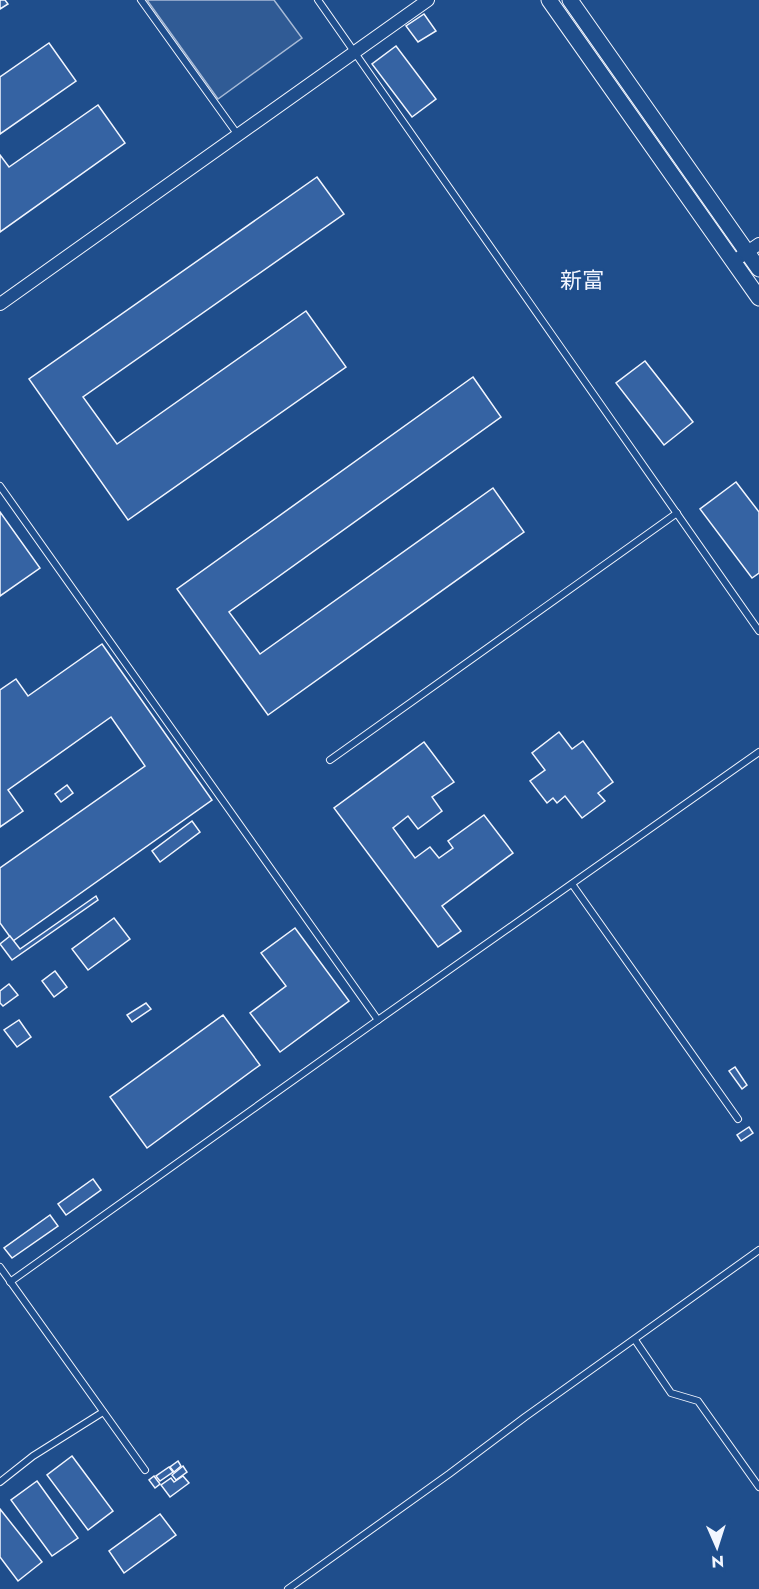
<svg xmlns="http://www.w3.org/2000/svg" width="759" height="1589" font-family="Jost,'Noto Sans JP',sans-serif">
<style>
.built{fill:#305b95;stroke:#a8bbd7;stroke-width:1.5}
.building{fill:#3563a3;stroke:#f2f6ff;stroke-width:1.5}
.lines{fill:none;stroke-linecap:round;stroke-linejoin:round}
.service-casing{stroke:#f2f6ff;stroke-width:8}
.minor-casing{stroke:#f2f6ff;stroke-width:14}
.tertiary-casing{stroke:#f2f6ff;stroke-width:17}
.service{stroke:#1f4e8c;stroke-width:6}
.minor{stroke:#1f4e8c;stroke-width:12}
.tertiary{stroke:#1f4e8c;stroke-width:15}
.labels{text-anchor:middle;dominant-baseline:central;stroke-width:4.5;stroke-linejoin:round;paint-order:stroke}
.neighbourhood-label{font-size:22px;fill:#f2f6ff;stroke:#1f4e8c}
</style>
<rect width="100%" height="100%" fill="#1f4e8c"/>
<!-- built -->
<polygon class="built" points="147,0 274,0 302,38 218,99"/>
<!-- building -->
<g class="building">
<polygon points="0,0 5,0 8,4 0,9"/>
<polygon points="424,14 436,31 418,42 406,26"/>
<polygon points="49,43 76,81 0,134 0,77"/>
<polygon points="396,46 436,99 412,117 372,64"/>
<polygon points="98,105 125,143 0,232 0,155 9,167"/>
<polygon points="317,177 344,214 83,397 117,444 306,311 346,367 128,520 29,379"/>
<polygon points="645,361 693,422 664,445 616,383"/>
<polygon points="473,377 501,417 229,612 260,654 493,488 524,532 268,715 177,589"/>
<polygon points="736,482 759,512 759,573 752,578 700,509"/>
<polygon points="0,512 40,568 0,596"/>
<polygon points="102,644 212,800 13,941 0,923 0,868 145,766 111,717 8,790 23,811 0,827 0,690 16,679 28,696"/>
<polygon points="559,732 572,749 583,741 613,782 598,793 605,801 582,818 565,796 557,803 553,798 547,803 530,781 545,770 532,753"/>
<polygon points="424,742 454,782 432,797 442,811 418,829 408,816 393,828 415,858 430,847 439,858 453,848 448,841 484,815 513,853 442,906 461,931 438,947 334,808"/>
<polygon points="67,785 73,793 61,802 55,794"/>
<polygon points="192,821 200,832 160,862 152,851"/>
<polygon points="96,896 98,900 12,960 0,944 10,936 20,949"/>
<polygon points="114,918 130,939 88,970 72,949"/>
<polygon points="295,928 349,1001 280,1052 250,1013 286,986 261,953"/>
<polygon points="55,971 67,987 54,997 42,981"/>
<polygon points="9,984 18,995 3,1006 0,1003 0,991"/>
<polygon points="146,1003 151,1009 132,1022 127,1015"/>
<polygon points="223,1015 260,1065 147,1148 110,1097"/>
<polygon points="19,1020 31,1037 17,1047 4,1030"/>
<polygon points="735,1067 747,1085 742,1089 729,1071"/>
<polygon points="749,1127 753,1133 741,1141 737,1135"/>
<polygon points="93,1179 101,1190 66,1215 58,1204"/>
<polygon points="50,1215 58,1226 12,1258 4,1248"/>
<polygon points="72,1456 113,1511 88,1530 47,1475"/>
<polygon points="178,1461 181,1466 174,1472 170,1467"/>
<polygon points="183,1466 187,1472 176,1480 172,1475"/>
<polygon points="169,1467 173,1472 160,1481 156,1476"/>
<polygon points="154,1476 160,1484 155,1488 149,1480"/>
<polygon points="183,1476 189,1483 170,1497 161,1485 171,1478 174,1482"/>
<polygon points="37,1481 78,1538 52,1556 11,1500"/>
<polygon points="0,1509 42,1562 18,1581 0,1557"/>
<polygon points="160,1514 176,1535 124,1573 109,1551"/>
</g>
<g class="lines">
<defs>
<g id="service">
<polyline points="141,0 238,135"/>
<polyline points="318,0 759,631"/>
<polyline points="0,486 378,1020"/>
<polyline points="330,760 677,513"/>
<polyline points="572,884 738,1119"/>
<polyline points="0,1267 145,1470"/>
<polyline points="10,1282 378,1020 759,752"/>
<polyline points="635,1340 671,1393 698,1401 759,1487"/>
<polyline points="0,1482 33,1456 103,1412"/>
<polyline points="288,1589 449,1474 525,1417 759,1250"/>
</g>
<g id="minor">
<polyline points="740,257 759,244"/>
<polyline points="0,304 428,0"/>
</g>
<g id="tertiary">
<polyline points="549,0 759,298"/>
<polyline points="570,0 759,269"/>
</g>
</defs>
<!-- service casing -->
<use href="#service" class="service-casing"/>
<!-- minor casing -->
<use href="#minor" class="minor-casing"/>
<!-- tertiary casing -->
<use href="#tertiary" class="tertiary-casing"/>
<!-- service -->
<use href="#service" class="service"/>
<!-- minor -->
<use href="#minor" class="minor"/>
<!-- tertiary -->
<use href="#tertiary" class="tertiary"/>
</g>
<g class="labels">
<!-- neighbourhood labels -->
<g class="neighbourhood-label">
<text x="582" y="280">新富</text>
</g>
</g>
<!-- north arrow -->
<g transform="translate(717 1547) rotate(177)" stroke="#1f4e8c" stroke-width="4.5" paint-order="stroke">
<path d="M0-4.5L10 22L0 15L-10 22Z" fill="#f2f6ff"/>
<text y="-9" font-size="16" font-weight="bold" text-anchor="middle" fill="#f2f6ff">N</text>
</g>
</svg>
